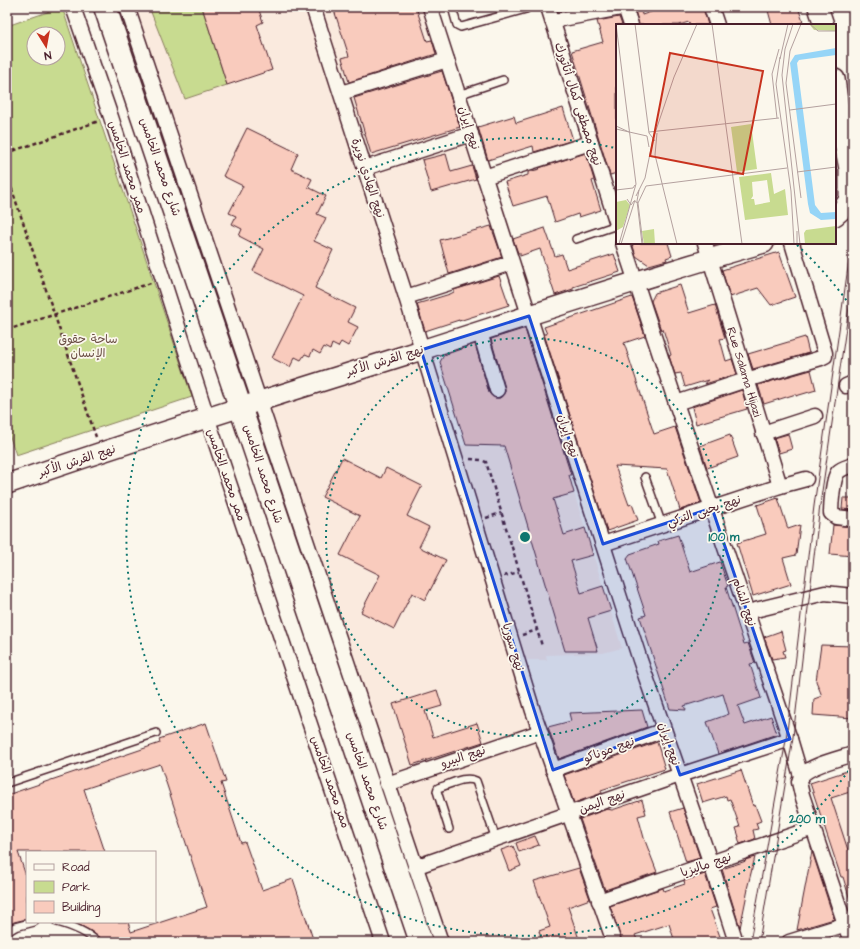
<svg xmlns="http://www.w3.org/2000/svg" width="860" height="949" font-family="'Architects Daughter','Playpen Sans Arabic',sans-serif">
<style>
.built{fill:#faeade}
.green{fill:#c8db90;stroke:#897d5e;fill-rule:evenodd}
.building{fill:#f9cbbd;stroke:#4a1f2b}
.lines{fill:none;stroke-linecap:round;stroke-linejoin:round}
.lane-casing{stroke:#4a1f2b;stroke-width:10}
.street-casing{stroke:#4a1f2b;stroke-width:17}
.secondary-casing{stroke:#4a1f2b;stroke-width:22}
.primary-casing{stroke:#4a1f2b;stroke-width:25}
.path{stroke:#4a1f2b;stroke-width:2.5;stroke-dasharray:4 3;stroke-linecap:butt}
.lane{stroke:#fbf7ec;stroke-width:7}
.street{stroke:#fbf7ec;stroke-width:14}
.secondary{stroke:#fbf7ec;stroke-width:19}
.primary{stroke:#fbf7ec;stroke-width:22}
.tram{stroke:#4a1f2b;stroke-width:1}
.marked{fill:#1d4ed8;fill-opacity:0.2;stroke:#1d4ed8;stroke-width:3;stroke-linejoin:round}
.ring{fill:none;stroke:#0f766e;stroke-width:2;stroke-dasharray:2 4}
.labels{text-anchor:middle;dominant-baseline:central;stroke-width:3.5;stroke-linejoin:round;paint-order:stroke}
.street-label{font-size:12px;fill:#4a1f2b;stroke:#fbf7ec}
.park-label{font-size:12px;fill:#6a4e44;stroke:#fbf7ec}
.inset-road{fill:none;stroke:#b4a19f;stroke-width:1}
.view{fill:#c8321e;fill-opacity:0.15;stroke:#c8321e;stroke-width:2}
.inset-edge{fill:none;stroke:#4a1f2b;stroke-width:2}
.centre{fill:#0f766e;stroke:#fbf7ec;stroke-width:2}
.ring-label{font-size:12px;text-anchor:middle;font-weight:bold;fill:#0f766e;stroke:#fbf7ec;stroke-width:3.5;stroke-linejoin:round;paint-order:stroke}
</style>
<rect width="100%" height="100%" fill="#fbf7ec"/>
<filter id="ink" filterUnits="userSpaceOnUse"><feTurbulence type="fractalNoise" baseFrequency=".025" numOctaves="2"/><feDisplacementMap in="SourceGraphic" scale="8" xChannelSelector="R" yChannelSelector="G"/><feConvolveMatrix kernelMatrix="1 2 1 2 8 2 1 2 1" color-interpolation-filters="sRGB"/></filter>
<g filter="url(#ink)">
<!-- built -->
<g class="built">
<polygon points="135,7 426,7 495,223 458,235 471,276 400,299 446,449 466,445 487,445 569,457 567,470 622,648 603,653 546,655 547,660 525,660 546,728 532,727 559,812 599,911 609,942 447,942"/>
<polygon points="835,153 840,200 835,202"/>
<polygon points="853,769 853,873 841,877 810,783"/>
</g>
<!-- green -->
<g class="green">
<path d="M62,7L192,397L16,455L7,428V26ZM34,34H58V58H34Z"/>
<polygon points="149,7 202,7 227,85 185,99"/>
</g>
<!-- building -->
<g class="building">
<polygon points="202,7 258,7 263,22 257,25 272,70 227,85"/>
<polygon points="333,7 416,7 427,41 432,40 436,54 349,82 342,58 349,56"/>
<polygon points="634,7 641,7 642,15 665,7 703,7 708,25 690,25 689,22 679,25 639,25"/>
<polygon points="767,7 798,7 803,22 790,25 772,25"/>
<polygon points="619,17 622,25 617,25 617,173 610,175 572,51 603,42 597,21"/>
<polygon points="442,71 460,127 371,154 354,98"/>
<polygon points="563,108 573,140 534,152 533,146 488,160 478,127 514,116 516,123"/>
<polygon points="247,128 298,153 291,169 312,179 308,187 326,196 317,214 326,218 314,241 333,250 315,288 355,308 348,322 358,327 348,346 341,342 338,347 332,344 330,350 324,347 320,354 313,350 310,356 305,354 301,360 295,357 290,367 272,358 303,296 253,271 264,249 239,236 242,229 232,224 236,216 229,213 243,186 223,176"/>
<polygon points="586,153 594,180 592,181 601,210 579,217 578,214 555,222 547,196 513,206 505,182 528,175 528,172 540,169 539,168"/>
<polygon points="446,154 451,172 472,166 476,179 431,192 422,160"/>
<polygon points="491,226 502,257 449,274 440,240"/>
<polygon points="545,228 555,256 562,254 567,269 614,254 620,272 573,287 573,289 555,295 540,249 520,256 520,253 518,253 513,239"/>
<polygon points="632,243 668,243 672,256 666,258 667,260 649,265 636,256"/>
<polygon points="779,252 795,297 771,305 758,288 730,297 722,270"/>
<polygon points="499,276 509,305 459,321 459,320 425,331 417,304 450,294 454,292 454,290"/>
<polygon points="680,285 689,313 715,305 725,338 720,339 726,361 732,359 737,374 705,384 708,380 685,387 681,373 675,374 669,356 671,355 663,329 661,330 651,301 655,293"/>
<polygon points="632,297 645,336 624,343 654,434 675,427 701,503 680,510 667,469 615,466 629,505 632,504 638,520 607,531 544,334 547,334 544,327"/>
<polygon points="523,329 525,329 571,475 569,475 574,493 553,499 564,535 585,528 593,555 571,561 581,593 603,586 611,611 588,618 598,651 565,651 504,446 466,445 440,362 444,355 475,344 489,393 495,398 500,398 505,392 505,388 491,339"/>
<polygon points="805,337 809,353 753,369 748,354"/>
<polygon points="811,370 816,390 796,396 796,394 764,404 758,385"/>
<polygon points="742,390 747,409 696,424 692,407"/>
<polygon points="788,434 792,449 779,453 774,438"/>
<polygon points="730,435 738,457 707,468 700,446"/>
<polygon points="342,458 381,478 386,468 422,486 407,516 429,527 419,547 446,560 425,600 412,593 394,629 361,612 380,575 340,555 360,516 322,497"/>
<polygon points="778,498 788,529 800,525 796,555 783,558 791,584 753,596 737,543 766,534 757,505"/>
<polygon points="843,498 853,498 853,510 842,509"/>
<polygon points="833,525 853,527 853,556 830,554"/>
<polygon points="678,535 690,572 720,562 728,586 726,587 744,644 748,643 755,663 750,664 761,698 738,706 745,725 771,716 777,734 718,754 707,722 729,714 723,694 684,706 686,710 670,709 640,617 646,615 627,558 630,554 659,544 658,541"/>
<polygon points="781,631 786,650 783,651 785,657 772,659 764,637"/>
<polygon points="821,645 853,646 853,718 813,715 814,699 822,696 816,681"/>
<polygon points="437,690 442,706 425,711 433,737 477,723 483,742 412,765 393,704"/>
<polygon points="642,710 647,727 559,759 548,727 571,721 569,713"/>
<polygon points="206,723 226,782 221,783 241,843 245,842 262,890 293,879 314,942 102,942 100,938 91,931 74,922 128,922 131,932 207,907 160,764 84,789 105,852 18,852 27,879 27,919 14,922 7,926 7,795 160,743 159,739"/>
<polygon points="657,742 665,769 601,790 602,793 574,803 564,775"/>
<polygon points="853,769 853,791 831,798 848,850 853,848 853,899 850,900 843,877 841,877 810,783"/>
<polygon points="741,770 753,806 755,805 761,821 756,823 758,829 753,830 755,839 740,844 738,837 739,837 736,828 740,827 730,799 727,800 726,796 703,803 697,784"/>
<polygon points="642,800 646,814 638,816 644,838 657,872 605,890 580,819 607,809 612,810"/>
<polygon points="683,808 700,858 686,862 670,812"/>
<polygon points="535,836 539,845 519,852 516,843"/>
<polygon points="513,846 521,866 509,871 501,850"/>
<polygon points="812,851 834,919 797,930"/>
<polygon points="755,857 747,889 748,889 740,928 722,869 746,861 745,860"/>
<polygon points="579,868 590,899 568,907 580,942 542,942 539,931 550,927 534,881"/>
<polygon points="705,874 716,907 710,909 722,942 675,942 669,924 635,935 638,942 622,942 610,906 663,888 664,891 685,884 684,881"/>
</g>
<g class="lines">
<defs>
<g id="lane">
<polyline points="452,7 457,25 461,27 526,9"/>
<polyline points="458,95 503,80"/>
<polyline points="576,239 617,225"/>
<polyline points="645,477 662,525"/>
<polyline points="7,783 156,733"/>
<path d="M449,829L437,791L438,788C449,785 465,775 476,781L496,839"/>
<path d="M57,922C72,926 86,931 97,942"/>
<polyline points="7,932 15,927 34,922"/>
</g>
<g id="street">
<polyline points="73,7 111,117 207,417 383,942"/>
<polyline points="127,7 441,942"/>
<polyline points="313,7 406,297 533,711 614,942"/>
<polyline points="430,7 640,660 711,864 736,942"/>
<polyline points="548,7 617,224"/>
<polyline points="625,7 631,25"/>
<polyline points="711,7 717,25"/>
<polyline points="552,21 626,7"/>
<polyline points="341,93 447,60"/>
<polyline points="365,168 471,134"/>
<polyline points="484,177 590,143"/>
<polyline points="623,243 676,403 790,739 801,776 799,782 802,795 851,942"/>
<polyline points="705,243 780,486"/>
<polyline points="406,297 511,263"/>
<polyline points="480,332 497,390"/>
<polyline points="846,386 853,383"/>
<polyline points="676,403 746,380 821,358 825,356 825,353 792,243"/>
<polyline points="763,433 815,416"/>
<path d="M853,465C848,467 842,468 838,472C833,478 831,504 831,513L836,517L853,519"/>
<polyline points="603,544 780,486 806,479"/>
<polyline points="747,612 825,593 853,596"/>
<polyline points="553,770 664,730"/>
<path d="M801,776C811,765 838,759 853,754"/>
<polyline points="387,784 540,732"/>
<polyline points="415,867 680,775 790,739"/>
<polyline points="599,901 813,828"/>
<polyline points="789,942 853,922"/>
</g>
<g id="secondary">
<polyline points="818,7 824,25"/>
<polyline points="835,79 843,138 849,169 849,199 842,210 835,216"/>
<path d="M7,484C139,438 273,397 406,355C525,317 644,277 764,243"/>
</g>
<polyline id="primary" points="105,7 421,942"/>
</defs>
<!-- lane casing -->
<use href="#lane" class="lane-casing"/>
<!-- street casing -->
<use href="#street" class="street-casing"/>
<!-- secondary casing -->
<use href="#secondary" class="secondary-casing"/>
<!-- primary casing -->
<use href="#primary" class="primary-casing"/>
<!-- path -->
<g class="path">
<polyline points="7,153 99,121"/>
<polyline points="7,175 96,437"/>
<polyline points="7,330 151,283"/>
<polyline points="470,459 481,460 486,462 542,646"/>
<polyline points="486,518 501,513"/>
<polyline points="504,576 519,572"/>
<polyline points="522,635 537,630"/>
</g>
<!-- lane -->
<use href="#lane" class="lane"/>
<!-- street -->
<use href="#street" class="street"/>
<!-- secondary -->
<use href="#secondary" class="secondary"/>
<!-- primary -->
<use href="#primary" class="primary"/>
<!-- tram -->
<g class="tram">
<polyline points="750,942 786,740 814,506 853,232"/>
<polyline points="759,942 793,737 820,505 853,280"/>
</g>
</g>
</g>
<!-- marked area -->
<path class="marked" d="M529,316L603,544L712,508L790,739L680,775L664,730L553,770L421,350Z"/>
<!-- distance rings -->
<g class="ring">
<circle cx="525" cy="537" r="199"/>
<path d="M852 766A399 399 0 1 1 615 148M797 245A399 399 0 0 1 852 308"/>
</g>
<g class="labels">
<!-- street labels -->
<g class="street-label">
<text transform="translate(578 104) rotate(72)">نهج مصطفى كمال أتاتورك</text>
<text transform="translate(469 128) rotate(72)">نهج إيران</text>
<text transform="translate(127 167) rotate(72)">ممر محمد الخامس</text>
<text transform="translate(160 167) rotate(71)">شارع محمد الخامس</text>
<text transform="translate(368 178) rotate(72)">نهج الهادي نويرة</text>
<text transform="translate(385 361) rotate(-17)">نهج القرش الأكبر</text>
<text transform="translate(744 372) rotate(73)">Rue Salama Hijazi</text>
<text transform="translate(568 436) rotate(72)">نهج إيران</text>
<text transform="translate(77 461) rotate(-18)">نهج القرش الأكبر</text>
<text transform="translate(263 474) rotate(72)">شارع محمد الخامس</text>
<text transform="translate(226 475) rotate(71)">ممر محمد الخامس</text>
<text transform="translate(704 511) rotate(-18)">نهج يحيى التركي</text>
<text transform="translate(744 602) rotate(71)">نهج الشام</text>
<text transform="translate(513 647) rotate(73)">نهج سوريا</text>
<text transform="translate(669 744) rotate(71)">نهج إيران</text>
<text transform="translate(609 750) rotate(-20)">نهج موناكو</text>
<text transform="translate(463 757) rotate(-18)">نهج البيرو</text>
<text transform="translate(367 781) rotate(71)">شارع محمد الخامس</text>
<text transform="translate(330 782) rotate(71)">ممر محمد الخامس</text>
<text transform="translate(602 802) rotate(-20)">نهج اليمن</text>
<text transform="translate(706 865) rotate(-19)">نهج ماليزيا</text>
</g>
<!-- park labels -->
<g class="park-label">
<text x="88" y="339">ساحة حقوق<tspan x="88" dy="14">الإنسان</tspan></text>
</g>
</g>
<!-- overview -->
<g transform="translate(616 24)">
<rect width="220" height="220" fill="#fbf7ec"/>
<path d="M193,0H220V7L198,6ZM135,100L141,145L121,148L115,103ZM155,149L158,170L169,165L172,191L129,196L123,153ZM151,156L154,178L139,181L138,175H135L137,172L136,158ZM10,176L14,181L7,203L0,207V178ZM220,202V220H189L188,209L190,206ZM38,205L39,220H28L26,207Z" fill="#c8db90" fill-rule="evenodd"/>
<path d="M220,24V31L183,36L181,39L199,181L205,189L220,188V195L205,196L194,189L192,180L174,39L179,31Z" fill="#96d5f7"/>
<path class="inset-road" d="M0,0L20,160L3,220M19,0L33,109L39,117M96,0L126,220M177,0L169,25L166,51L184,220M194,0L202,7H220M164,33L160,60L175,167L178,220M164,35L172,0M170,59L185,174M170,59L174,27L185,0M174,86L220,80M161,94L156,50L163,25M0,102L13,108M0,105L31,112L33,123M33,108L163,94M41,109L39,131L61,220M181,148L220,143M0,166L17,164L19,161M23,166L21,177L26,220M20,172L29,154L37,115L58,53L81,0M11,175L15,181L18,177L22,179M5,220L19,176M27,220L22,179L30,162L171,144M181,220V207"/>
<path class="view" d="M54,29L147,47L127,150L34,132Z"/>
<rect width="220" height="220" class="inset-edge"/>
</g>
<circle cx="525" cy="537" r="6" class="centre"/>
<g class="ring-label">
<text x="724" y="541">100 m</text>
<text x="807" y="823">200 m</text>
</g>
<!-- margin -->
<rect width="860" height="949" fill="none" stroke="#fbf7ec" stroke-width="24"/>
<rect x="12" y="12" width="836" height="925" fill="none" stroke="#4a1f2b" stroke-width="1.5" filter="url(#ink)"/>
<!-- legend -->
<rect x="26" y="851" width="130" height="72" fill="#fbf7ec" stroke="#b4a19f"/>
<rect x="34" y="864" width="20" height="6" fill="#fbf7ec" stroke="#b4a19f"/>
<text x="62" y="871" font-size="12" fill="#4a1f2b">Road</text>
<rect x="34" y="881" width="20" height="12" fill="#c8db90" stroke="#b4a19f"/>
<text x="62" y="891" font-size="12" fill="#4a1f2b">Park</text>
<rect x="34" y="901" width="20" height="12" fill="#f9cbbd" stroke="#b4a19f"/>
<text x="62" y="911" font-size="12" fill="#4a1f2b">Building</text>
<!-- north arrow -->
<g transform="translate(46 46) rotate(169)"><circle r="19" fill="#fbf7ec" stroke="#b4a19f"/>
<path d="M0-3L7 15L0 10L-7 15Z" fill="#c8321e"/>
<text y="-6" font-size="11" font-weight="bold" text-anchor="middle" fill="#4a1f2b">N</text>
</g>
</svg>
